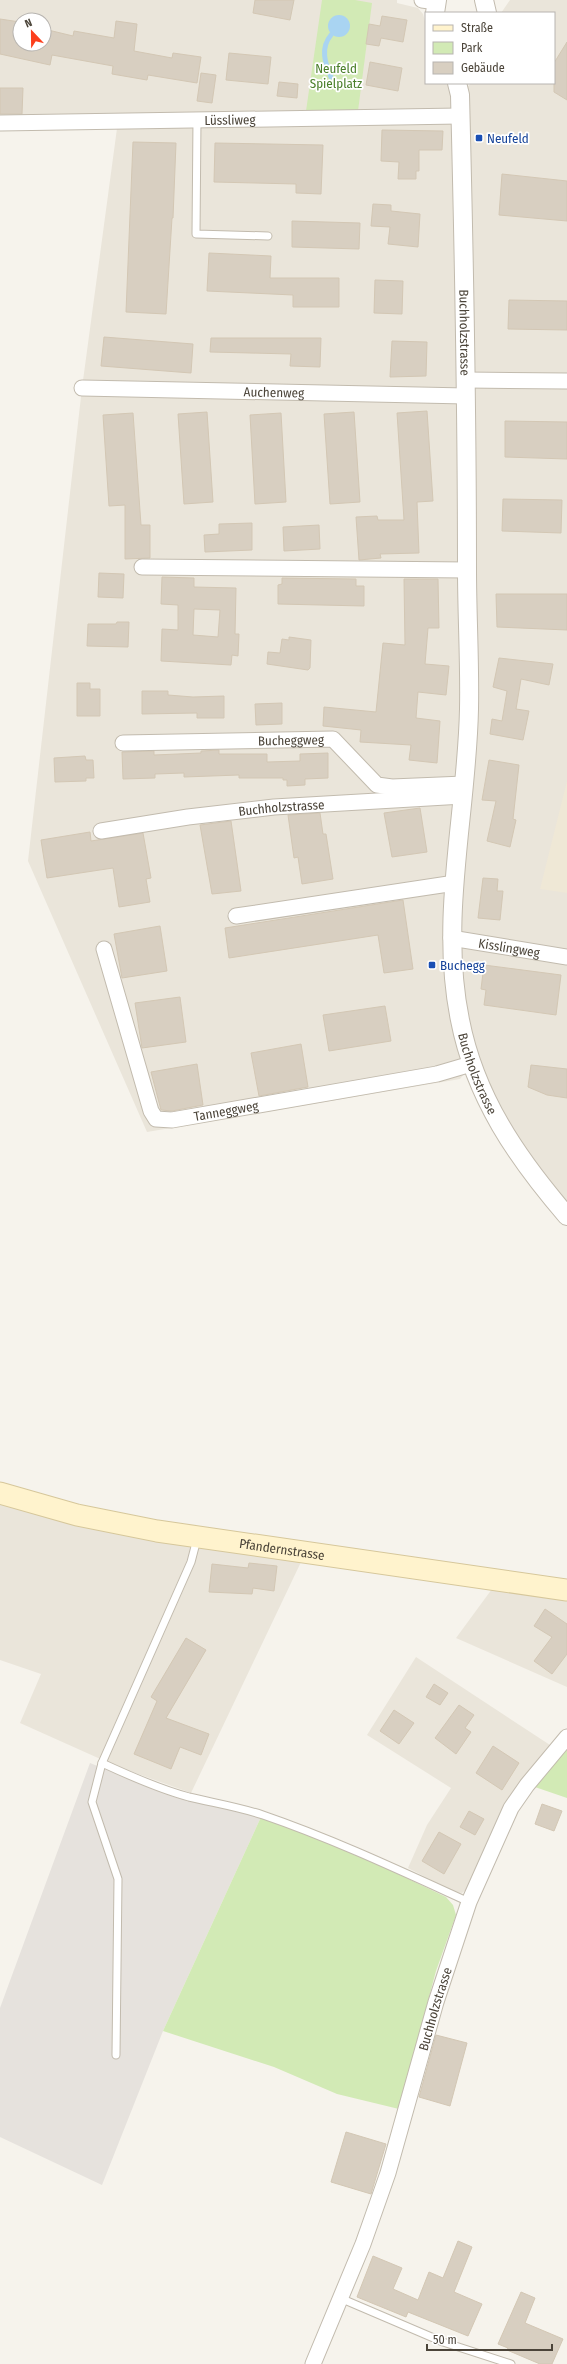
<svg xmlns="http://www.w3.org/2000/svg" width="567" height="2364" font-family="'Fira Sans Condensed',sans-serif">
<style>
.residential{fill:#eae5da;fill-rule:evenodd}
.industrial{fill:#e6e2dd}
.education{fill:#efe8d6}
.green{fill:#d2eab5}
.water{fill:#a9d4f2}
.lines{fill:none;stroke-linecap:round;stroke-linejoin:round}
.stream{stroke:#a9d4f2;stroke-width:5}
.building{fill:#d8cfc1;stroke:#d3c7b4;fill-rule:evenodd}
.service-casing{stroke:#c2bbae;stroke-width:9}
.minor-casing{stroke:#c2bbae;stroke-width:17}
.tertiary-casing{stroke:#c2bbae;stroke-width:20}
.secondary-casing{stroke:#d6c79b;stroke-width:23}
.service{stroke:#fff;stroke-width:7}
.minor{stroke:#fff;stroke-width:15}
.tertiary{stroke:#fff;stroke-width:18}
.secondary{stroke:#fff3cd;stroke-width:21}
.transit-dot{fill:#1a4fb4;stroke:#fff;stroke-width:1.5}
.labels{text-anchor:middle;dominant-baseline:central;stroke-width:3.5;stroke-linejoin:round;paint-order:stroke}
.park-label{font-size:13px;fill:#4a7f2a;stroke:#fff}
.street-label{font-size:13px;fill:#4b4439;stroke:#fff}
.transit-label{font-size:13px;fill:#164399;stroke:#fff;text-anchor:start}
</style>
<rect width="100%" height="100%" fill="#f6f3ec"/>
<!-- residential -->
<g class="residential">
<path d="M0,0H397V3L418,8L423,14L426,25V83H451L460,95L471,83H554V13H501L510,0H567V1216L471,1065L460,1079L147,1132L28,861L82,388L118,121L0,123ZM20,20H44V44H20Z"/>
<polygon points="0,1502 301,1562 191,1793 116,1766 20,1723 41,1674 0,1660"/>
<polygon points="492,1589 567,1601 567,1687 456,1638"/>
<polygon points="416,1657 550,1745 517,1789 467,1889 462,1893 454,1892 408,1868 427,1825 451,1788 367,1735"/>
</g>
<!-- industrial -->
<polygon class="industrial" points="90,1763 172,1796 261,1817 163,2031 102,2185 0,2137 0,2008"/>
<!-- education -->
<polygon class="education" points="567,781 567,893 540,889"/>
<!-- green -->
<g class="green">
<polygon points="322,0 355,0 372,3 358,111 306,111"/>
<polygon points="567,1742 567,1798 532,1786"/>
<polygon points="261,1817 338,1845 446,1897 453,1905 456,1915 436,1971 399,2109 337,2094 274,2067 163,2031"/>
</g>
<!-- water -->
<circle class="water" cx="339" cy="26" r="11"/>
<g class="lines">
<!-- stream -->
<path class="stream" d="M331,35C320,48 325,63 331,77"/>
</g>
<!-- building -->
<g class="building">
<polygon points="255,0 294,0 290,20 253,13"/>
<polygon points="382,16 407,20 403,42 381,38 379,46 366,44 369,24 380,26"/>
<polygon points="0,19 20,22 20,44 44,44 44,29 73,36 74,31 114,38 116,21 137,24 134,51 172,58 173,53 201,57 197,83 148,75 147,80 112,74 113,66 52,55 50,65 0,54"/>
<polygon points="567,42 567,100 554,92 554,63"/>
<polygon points="229,53 271,57 268,84 226,80"/>
<polygon points="370,62 402,68 398,91 366,85"/>
<polygon points="201,73 216,75 212,103 197,101"/>
<polygon points="279,82 298,84 297,98 277,96"/>
<polygon points="0,88 23,88 22,114 0,114"/>
<polygon points="382,130 443,131 442,150 419,150 419,171 416,171 416,179 398,179 399,162 381,161"/>
<polygon points="133,142 176,143 173,218 172,218 166,314 126,312"/>
<polygon points="215,143 323,145 321,194 296,193 296,184 214,182"/>
<polygon points="502,174 567,181 567,221 499,215"/>
<polygon points="373,204 391,205 391,211 420,214 418,247 388,244 390,227 371,226"/>
<polygon points="292,221 360,223 359,249 292,247"/>
<polygon points="209,253 271,256 270,278 339,278 339,307 293,307 293,295 207,291"/>
<polygon points="375,280 403,281 402,314 374,313"/>
<polygon points="509,300 567,301 567,330 508,329"/>
<polygon points="104,337 193,344 191,373 101,366"/>
<polygon points="211,338 321,338 320,367 290,366 291,354 210,352"/>
<polygon points="392,341 427,342 426,376 390,377"/>
<polygon points="427,411 433,501 417,502 419,553 380,554 381,558 359,560 356,517 377,516 378,520 404,520 397,413"/>
<polygon points="207,412 213,502 184,504 178,414"/>
<polygon points="354,412 360,502 330,504 324,414"/>
<polygon points="133,413 141,525 150,525 150,558 125,559 125,505 109,506 103,415"/>
<polygon points="281,413 286,502 255,504 250,415"/>
<polygon points="505,421 567,422 567,459 505,457"/>
<polygon points="503,499 562,500 561,533 502,531"/>
<polygon points="252,523 252,550 205,552 204,535 219,534 219,524"/>
<polygon points="319,525 320,549 284,551 283,527"/>
<polygon points="99,573 124,574 123,598 98,597"/>
<path d="M162,577L194,578V587L236,588L235,634H239L238,656L232,655L231,665L161,661L162,629L178,630V605L161,604ZM194,609L220,610L218,637L193,635Z"/>
<polygon points="282,578 356,579 356,586 364,586 364,606 278,604 278,585 282,584"/>
<polygon points="404,579 438,579 439,628 428,628 425,664 449,666 446,695 418,692 416,718 440,721 437,763 409,760 411,745 360,742 361,730 323,726 324,707 376,712 383,643 405,645"/>
<polygon points="496,594 567,594 567,630 497,627"/>
<polygon points="117,622 129,622 128,647 87,646 88,624 116,624"/>
<polygon points="289,637 311,640 310,668 308,670 267,664 268,652 280,653 282,639 289,640"/>
<polygon points="499,658 553,664 549,685 521,679 516,709 529,711 523,740 490,734 492,719 502,721 507,691 493,687"/>
<polygon points="77,683 90,683 90,689 100,689 100,716 77,716"/>
<polygon points="142,691 168,691 168,695 193,697 224,696 224,718 197,718 197,713 142,714"/>
<polygon points="282,703 282,724 256,725 255,704"/>
<polygon points="219,750 219,754 267,754 267,762 300,761 300,754 328,753 328,778 305,779 305,785 287,786 287,780 283,780 283,778 239,778 239,775 184,777 184,773 155,774 155,778 123,779 122,752 154,751 154,755 201,753 201,751"/>
<polygon points="85,756 86,760 93,760 94,778 86,778 86,781 55,782 54,758"/>
<polygon points="489,760 519,765 513,819 516,820 510,847 487,841 496,801 482,800"/>
<polygon points="420,808 427,852 392,857 384,813"/>
<polygon points="320,813 323,834 326,834 333,879 302,884 298,857 294,858 288,815"/>
<polygon points="231,821 241,891 212,894 200,825"/>
<polygon points="90,832 91,841 143,833 151,878 146,879 150,902 119,907 113,868 47,878 41,840"/>
<polygon points="483,878 498,879 497,891 503,891 500,920 478,918"/>
<polygon points="403,900 413,969 384,973 378,935 229,958 225,928"/>
<polygon points="160,926 167,971 122,978 114,934"/>
<polygon points="484,965 561,975 556,1015 484,1005 486,990 481,989"/>
<polygon points="180,997 186,1042 142,1048 135,1003"/>
<polygon points="385,1006 391,1041 329,1051 323,1015"/>
<polygon points="301,1044 308,1087 259,1096 251,1053"/>
<polygon points="197,1064 203,1105 172,1111 161,1110 151,1072"/>
<polygon points="531,1065 567,1069 567,1098 547,1095 528,1087"/>
<polygon points="249,1563 277,1566 274,1591 253,1588 252,1594 209,1592 212,1564 248,1568"/>
<polygon points="545,1609 567,1624 567,1654 552,1674 534,1661 552,1637 534,1626"/>
<polygon points="186,1638 206,1650 166,1718 209,1734 201,1755 180,1747 171,1769 134,1754 157,1701 151,1697"/>
<polygon points="434,1684 448,1693 440,1705 426,1697"/>
<polygon points="459,1705 474,1715 465,1728 471,1732 456,1754 435,1738"/>
<polygon points="394,1710 414,1723 399,1744 380,1731"/>
<polygon points="493,1746 519,1763 502,1790 476,1773"/>
<polygon points="542,1804 562,1811 554,1831 535,1824"/>
<polygon points="469,1811 484,1819 475,1835 460,1827"/>
<polygon points="439,1832 461,1844 444,1874 422,1861"/>
<polygon points="436,2035 467,2043 450,2106 419,2097"/>
<polygon points="346,2132 386,2144 371,2194 331,2182"/>
<polygon points="458,2241 472,2247 454,2292 482,2304 468,2336 408,2312 406,2317 357,2297 373,2256 402,2268 393,2289 418,2300 429,2272 443,2278"/>
<polygon points="521,2292 535,2298 525,2323 563,2339 552,2364 540,2364 507,2350 508,2348 498,2344"/>
</g>
<g class="lines">
<defs>
<g id="service">
<polyline points="197,120 196,234 268,236"/>
<path d="M102,1763C130,1776 159,1789 189,1797C214,1803 239,1807 263,1815C333,1839 401,1871 469,1902"/>
<polyline points="116,2055 118,1879 92,1802 102,1763 191,1562 197,1539"/>
<polyline points="340,2298 443,2342 511,2364"/>
</g>
<g id="minor">
<polyline points="422,0 437,2"/>
<path id="s1" d="M0,123L460,116"/>
<polyline points="466,380 567,381"/>
<path id="s2" d="M82,388L466,396"/>
<polyline points="142,567 467,570"/>
<path id="s3" d="M123,743L333,739L377,785L392,787L464,784"/>
<path id="s4" d="M101,831L188,817L274,807L463,796"/>
<polyline points="236,916 455,883"/>
<path id="s5" d="M451,938L567,957"/>
<path id="s6" d="M104,949L151,1111L156,1119L172,1120L437,1074L471,1064"/>
<path id="s7" d="M313,2364L363,2244L388,2173L436,2002L469,1902L511,1808L527,1785L567,1737"/>
</g>
<g id="tertiary">
<polyline points="484,0 487,13"/>
<polyline points="435,13 437,0"/>
<path id="s8" d="M457,83L460,95C464,253 467,412 467,570C467,616 470,663 469,709C467,813 439,917 460,1020C475,1097 517,1158 567,1216"/>
</g>
<g id="secondary">
<path id="s9" d="M0,1493L77,1515L157,1531L567,1590"/>
</g>
</defs>
<!-- service casing -->
<use href="#service" class="service-casing"/>
<!-- minor casing -->
<use href="#minor" class="minor-casing"/>
<!-- tertiary casing -->
<use href="#tertiary" class="tertiary-casing"/>
<!-- secondary casing -->
<use href="#secondary" class="secondary-casing"/>
<!-- service -->
<use href="#service" class="service"/>
<!-- minor -->
<use href="#minor" class="minor"/>
<!-- tertiary -->
<use href="#tertiary" class="tertiary"/>
<!-- secondary -->
<use href="#secondary" class="secondary"/>
</g>
<!-- markers -->
<g class="transit-dot">
<rect x="475" y="134" width="8" height="8" rx="2"/>
<rect x="428" y="961" width="8" height="8" rx="2"/>
</g>
<g class="labels">
<!-- park labels -->
<g class="park-label">
<text x="336" y="68">Neufeld<tspan x="336" dy="15">Spielplatz</tspan></text>
</g>
<!-- street labels -->
<g class="street-label">
<text stroke="none"><textPath href="#s1" startOffset="230">Lüssliweg</textPath></text>
<text stroke="none"><textPath href="#s8" startOffset="250">Buchholzstrasse</textPath></text>
<text stroke="none"><textPath href="#s2" startOffset="192">Auchenweg</textPath></text>
<text stroke="none"><textPath href="#s3" startOffset="168">Bucheggweg</textPath></text>
<text stroke="none"><textPath href="#s4" startOffset="182">Buchholzstrasse</textPath></text>
<text stroke="none"><textPath href="#s5" startOffset="59">Kisslingweg</textPath></text>
<text stroke="none"><textPath href="#s8" startOffset="995">Buchholzstrasse</textPath></text>
<text stroke="none"><textPath href="#s6" startOffset="249">Tanneggweg</textPath></text>
<text stroke="none"><textPath href="#s9" startOffset="288">Pfandernstrasse</textPath></text>
<text stroke="none"><textPath href="#s7" startOffset="376">Buchholzstrasse</textPath></text>
</g>
<!-- transit labels -->
<g class="transit-label">
<text x="487" y="138">Neufeld</text>
<text x="440" y="965">Buchegg</text>
</g>
</g>
<!-- legend -->
<rect x="425" y="12" width="130" height="72" fill="#ffffff" stroke="#b7b4b0"/>
<rect x="433" y="25" width="20" height="6" fill="#fff3cd" stroke="#b7b4b0"/>
<text x="461" y="32" font-size="12" fill="#4b4439">Straße</text>
<rect x="433" y="42" width="20" height="12" fill="#d2eab5" stroke="#b7b4b0"/>
<text x="461" y="52" font-size="12" fill="#4b4439">Park</text>
<rect x="433" y="62" width="20" height="12" fill="#d8cfc1" stroke="#b7b4b0"/>
<text x="461" y="72" font-size="12" fill="#4b4439">Gebäude</text>
<!-- north arrow -->
<g transform="translate(32 32) rotate(338)"><circle r="19" fill="#ffffff" stroke="#b7b4b0"/>
<path d="M0-3L7 15L0 10L-7 15Z" fill="#fc3f1d"/>
<text y="-6" font-size="11" font-weight="bold" text-anchor="middle" fill="#4b4439">N</text>
</g>
<!-- scale -->
<path d="M427 2344v6h125v-6" fill="none" stroke="#4b4439" stroke-width="2"/>
<text x="433" y="2344" font-size="12" fill="#4b4439" stroke="#ffffff" stroke-width="3" paint-order="stroke">50 m</text>
</svg>
